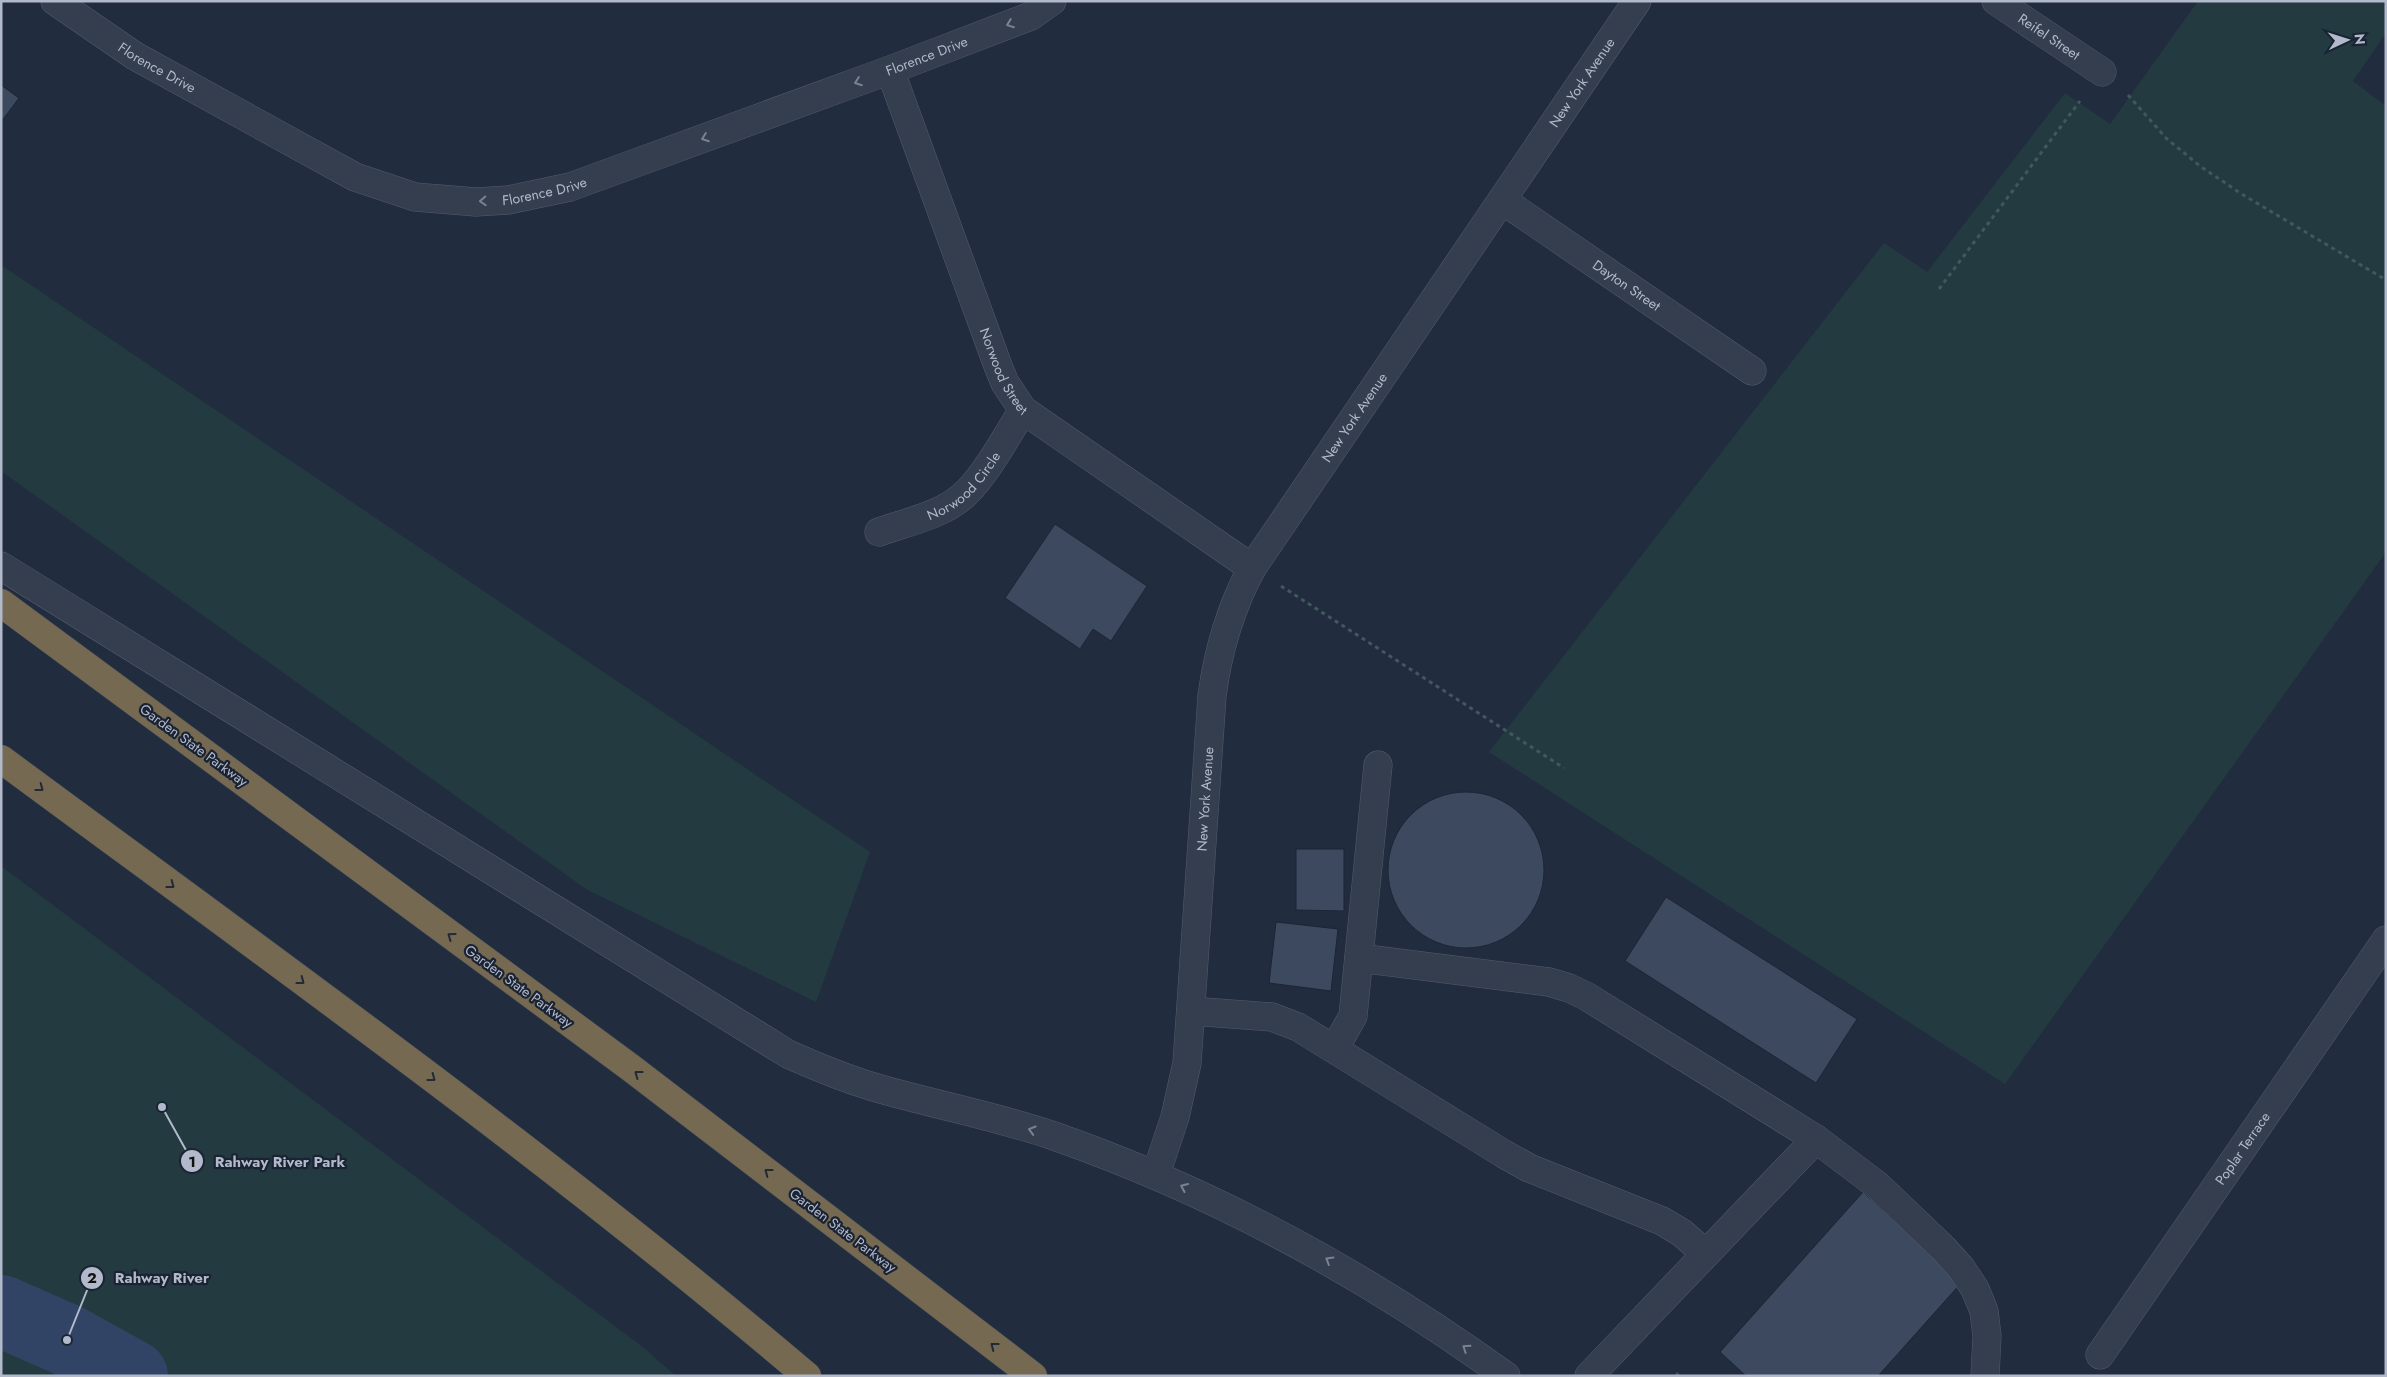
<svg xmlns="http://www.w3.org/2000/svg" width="2387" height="1377" font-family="Jost,sans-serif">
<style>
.green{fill:#233b40}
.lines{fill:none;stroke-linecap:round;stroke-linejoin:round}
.river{stroke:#314466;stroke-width:72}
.building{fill:#3c495f;stroke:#1c2535}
.minor-casing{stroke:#535c6d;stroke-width:29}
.highway-casing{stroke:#3d4656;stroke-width:29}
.path{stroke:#41585d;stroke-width:3;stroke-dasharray:4 4;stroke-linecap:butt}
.minor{stroke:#353e4f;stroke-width:28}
.highway{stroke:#756951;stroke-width:28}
.oneway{stroke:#798293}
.oneway2{stroke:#232a36}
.labels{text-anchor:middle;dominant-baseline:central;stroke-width:4.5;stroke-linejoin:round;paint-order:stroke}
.street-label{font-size:14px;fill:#b1b9ca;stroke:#1a2333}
.leader{fill:none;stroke:#b1b9ca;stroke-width:2}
.callout-dot{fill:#b1b9ca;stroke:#1a2333;stroke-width:2}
.mark-label{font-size:15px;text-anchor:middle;font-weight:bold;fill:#111}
.callout-label{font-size:15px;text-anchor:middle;font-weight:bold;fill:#b1b9ca;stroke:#1a2333;stroke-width:4.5;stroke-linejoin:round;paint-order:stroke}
</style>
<rect width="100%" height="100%" fill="#212c3f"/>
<!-- green -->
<g class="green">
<polygon points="2198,1 2386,1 2386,33 2353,81 2386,106 2386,552 2005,1084 1489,752 1884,243 1927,272 2065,93 2110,124"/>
<polygon points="1,265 870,852 816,1002 586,889 1,471"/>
<polygon points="1,866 644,1348 676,1376 1,1376"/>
</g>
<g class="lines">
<!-- river -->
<polyline class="river" points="1,1311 67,1340 132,1376"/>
</g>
<!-- building -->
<g class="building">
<polygon points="1,85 19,98 1,122"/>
<polygon points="1055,524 1147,586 1111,641 1093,629 1080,649 1005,598"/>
<circle cx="1466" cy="870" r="78"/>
<polygon points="1296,849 1344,849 1344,911 1296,910"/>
<polygon points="1666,897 1857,1019 1816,1083 1625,961"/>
<polygon points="1276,922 1338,929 1331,991 1269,983"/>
<polygon points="1863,1192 1962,1282 1878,1376 1746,1376 1720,1352"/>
<polygon points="1677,1371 1682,1376 1673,1376"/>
</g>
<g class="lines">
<defs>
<g id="minor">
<path id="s1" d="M55,1L135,56L355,177L415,197L476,202L508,200L570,187L890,70L1031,16L1052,1"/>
<path id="s2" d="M1996,1L2102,72"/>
<path id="s3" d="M890,70L998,366L1005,383L1023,410L1252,568"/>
<path id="s4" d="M1502,200L1752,371"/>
<path id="s5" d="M879,532C907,522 944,515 966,493C987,473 1007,435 1023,410"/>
<path d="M1,566L788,1054C817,1067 846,1079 877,1088C936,1105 996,1116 1054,1136C1217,1193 1366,1275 1506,1376"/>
<polyline points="1359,958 1549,982 1569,988 1586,996 1816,1139 1877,1185 1943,1248 1961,1268 1975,1289 1984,1311 1987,1336 1985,1376"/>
<polyline points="1191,1011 1272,1017 1298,1027 1504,1154 1529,1168 1662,1221 1682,1233 1706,1254"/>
<polyline points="1335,1048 1353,1016 1378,765"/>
<path id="s6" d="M1156,1174L1175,1117L1187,1063L1212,696C1218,650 1230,609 1252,568L1637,1"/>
<path id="s7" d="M2100,1355L2386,940"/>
<polyline points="1589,1376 1816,1139"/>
</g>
<g id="highway">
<polyline points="1,603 631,1068 1033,1376"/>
<path d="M1,759C273,960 549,1157 807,1376"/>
</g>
</defs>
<!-- minor casing -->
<use href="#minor" class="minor-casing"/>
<!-- highway casing -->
<use href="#highway" class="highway-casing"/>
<!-- path -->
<g class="path">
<polyline points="2128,95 2167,139 2200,166 2240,193 2386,280"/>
<polyline points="1939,289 2080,101"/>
<polyline points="1281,586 1564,768"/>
</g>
<!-- minor -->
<use href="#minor" class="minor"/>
<!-- highway -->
<use href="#highway" class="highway"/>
</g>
<!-- one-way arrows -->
<defs><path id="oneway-chevron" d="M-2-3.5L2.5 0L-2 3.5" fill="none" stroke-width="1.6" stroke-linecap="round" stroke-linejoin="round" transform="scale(1.25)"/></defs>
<g class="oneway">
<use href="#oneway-chevron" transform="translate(1010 24) rotate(159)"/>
<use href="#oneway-chevron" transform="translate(858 82) rotate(160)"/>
<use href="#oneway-chevron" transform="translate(705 138) rotate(160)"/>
<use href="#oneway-chevron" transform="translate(483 201) rotate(177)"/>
<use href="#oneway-chevron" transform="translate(1032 1130) rotate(-164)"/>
<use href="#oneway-chevron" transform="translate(1184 1187) rotate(-156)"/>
<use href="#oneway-chevron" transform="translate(1329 1260) rotate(-149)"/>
<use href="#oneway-chevron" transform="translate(1466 1348) rotate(-146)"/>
</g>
<g class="oneway2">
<use href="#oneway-chevron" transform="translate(40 788) rotate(37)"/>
<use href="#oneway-chevron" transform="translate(171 885) rotate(37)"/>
<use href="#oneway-chevron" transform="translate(451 936) rotate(-144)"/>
<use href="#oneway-chevron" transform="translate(301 981) rotate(37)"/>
<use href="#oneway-chevron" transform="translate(638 1074) rotate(-143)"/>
<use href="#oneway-chevron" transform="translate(432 1078) rotate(37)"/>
<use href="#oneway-chevron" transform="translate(768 1172) rotate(-143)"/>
<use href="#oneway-chevron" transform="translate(994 1346) rotate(-142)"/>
</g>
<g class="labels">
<!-- street labels -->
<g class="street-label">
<text stroke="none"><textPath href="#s2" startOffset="64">Reifel Street</textPath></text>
<text stroke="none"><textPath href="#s1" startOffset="948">Florence Drive</textPath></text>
<text stroke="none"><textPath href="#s1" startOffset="122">Florence Drive</textPath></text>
<text stroke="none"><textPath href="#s6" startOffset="1205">New York Avenue</textPath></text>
<text stroke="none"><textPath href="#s1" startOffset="542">Florence Drive</textPath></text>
<text stroke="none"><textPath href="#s4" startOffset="151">Dayton Street</textPath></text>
<text stroke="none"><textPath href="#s3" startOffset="322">Norwood Street</textPath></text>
<text stroke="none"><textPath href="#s6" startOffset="800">New York Avenue</textPath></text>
<text stroke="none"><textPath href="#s5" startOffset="99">Norwood Circle</textPath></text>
<text transform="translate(194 745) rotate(36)">Garden State Parkway</text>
<text stroke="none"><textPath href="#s6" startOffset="380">New York Avenue</textPath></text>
<text transform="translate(519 986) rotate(36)">Garden State Parkway</text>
<text stroke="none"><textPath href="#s7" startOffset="251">Poplar Terrace</textPath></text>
<text transform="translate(843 1230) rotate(37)">Garden State Parkway</text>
</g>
</g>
<!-- callouts -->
<path class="leader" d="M162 1107L192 1161M67 1340L92 1278"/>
<g class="callout-dot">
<circle cx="162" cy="1107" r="5"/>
<circle cx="67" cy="1340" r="5"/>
<circle cx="192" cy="1161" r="12"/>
<circle cx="92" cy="1278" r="12"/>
</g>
<g class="mark-label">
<text x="192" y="1167">1</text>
<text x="92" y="1283">2</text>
</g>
<g class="callout-label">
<text x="280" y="1167">Rahway River Park</text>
<text x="162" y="1283">Rahway River</text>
</g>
<!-- border -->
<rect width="2387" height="1377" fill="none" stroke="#b1b9ca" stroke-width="5"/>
<!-- north arrow -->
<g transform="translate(2347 40) rotate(86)" stroke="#1a2333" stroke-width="4" paint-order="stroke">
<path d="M0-4L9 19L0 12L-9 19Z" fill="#b1b9ca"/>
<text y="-8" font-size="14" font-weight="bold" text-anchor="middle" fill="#b1b9ca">N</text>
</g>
</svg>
